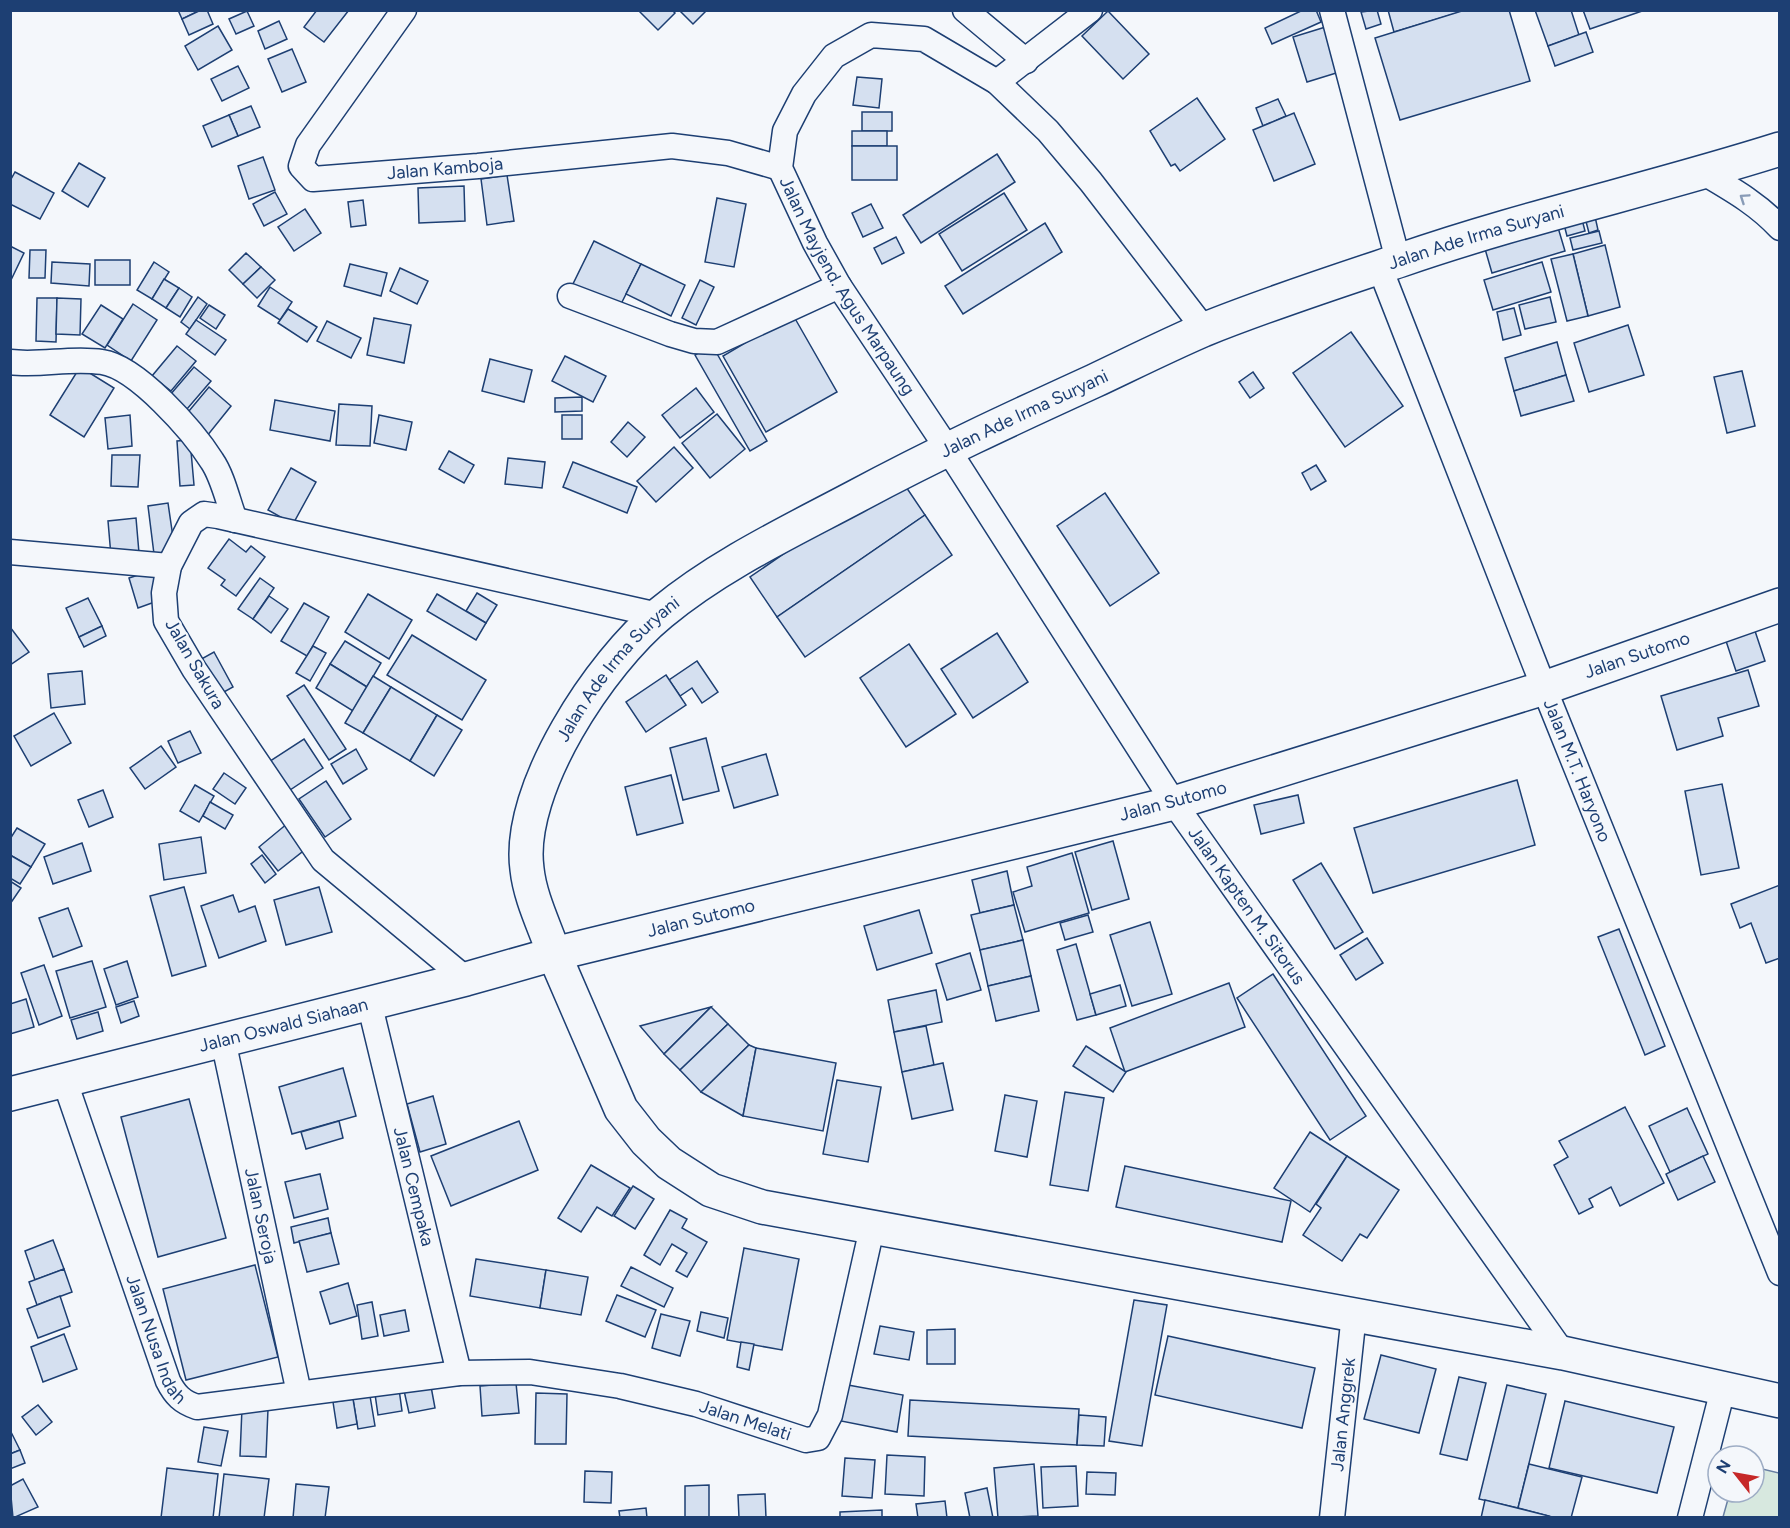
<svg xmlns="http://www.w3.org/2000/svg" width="1790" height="1528" font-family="Figtree,sans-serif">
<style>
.green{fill:#d7e8df;stroke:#687fa3;stroke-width:1.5}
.building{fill:#d5e0f0;stroke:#1d3f73;stroke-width:1.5}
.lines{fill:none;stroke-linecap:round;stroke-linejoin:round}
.street-casing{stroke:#1d3f73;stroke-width:27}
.secondary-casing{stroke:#1d3f73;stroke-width:36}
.highway-casing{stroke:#1d3f73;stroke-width:36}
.street{stroke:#f4f7fb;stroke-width:24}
.secondary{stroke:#f4f7fb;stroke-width:33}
.highway{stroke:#f4f7fb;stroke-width:33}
.oneway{stroke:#889bb7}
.labels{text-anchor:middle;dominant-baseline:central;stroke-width:4.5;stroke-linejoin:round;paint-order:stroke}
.street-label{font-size:18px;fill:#1d3f73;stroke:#f4f7fb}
</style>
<rect width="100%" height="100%" fill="#f4f7fb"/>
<!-- green -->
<polygon class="green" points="1754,1467 1779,1473 1779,1517 1723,1517 1730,1492 1754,1492"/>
<!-- building -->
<g class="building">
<polygon points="178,10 201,10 182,19"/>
<polygon points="201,10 207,10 213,24 189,35 182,19"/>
<polygon points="317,10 349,10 324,42 304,27"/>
<polygon points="638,10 672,10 675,13 658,30"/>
<polygon points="679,10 707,10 693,24"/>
<polygon points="1303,10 1316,10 1321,22 1272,44 1265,28"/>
<polygon points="1377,10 1381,24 1366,29 1361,12"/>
<polygon points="1388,10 1464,10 1464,11 1394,32"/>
<polygon points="1509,10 1530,81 1400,120 1375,38 1465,10"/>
<polygon points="1535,10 1571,10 1579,35 1548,46"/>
<polygon points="1583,10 1645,10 1590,29"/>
<polygon points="247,11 254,26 236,34 229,19"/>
<polygon points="1108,11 1149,54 1123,79 1082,36"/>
<polygon points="279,21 287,39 265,49 258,31"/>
<polygon points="1332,25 1346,70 1307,82 1293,37"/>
<polygon points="218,26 232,50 198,70 185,46"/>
<polygon points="1586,32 1593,52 1555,66 1548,46"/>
<polygon points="292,49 306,82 282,92 268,59"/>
<polygon points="238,66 249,88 222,101 211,79"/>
<polygon points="857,77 882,79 879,108 853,105"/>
<polygon points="1197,98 1225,139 1180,171 1175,164 1171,166 1150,131"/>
<polygon points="1278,99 1286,116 1263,126 1256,108"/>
<polygon points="251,106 260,127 238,136 229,115"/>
<rect x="862" y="112" width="30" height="19"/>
<polygon points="1294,113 1315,164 1274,181 1253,130"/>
<polygon points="229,115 238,136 212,147 203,126"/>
<rect x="852" y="131" width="35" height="15"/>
<rect x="852" y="146" width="45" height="34"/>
<polygon points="997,154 1015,182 921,243 903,215"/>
<polygon points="263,157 275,190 249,199 238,166"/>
<polygon points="79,163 105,178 88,207 62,191"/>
<polygon points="15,172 54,193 40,219 10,204 10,181"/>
<polygon points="507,175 514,221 487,225 481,179"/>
<polygon points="464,186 465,221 419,223 418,188"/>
<polygon points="275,192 287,214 264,226 253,204"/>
<polygon points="1004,193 1027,230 962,271 939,234"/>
<polygon points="717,198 746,204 734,267 705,262"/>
<polygon points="363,200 366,225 351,227 348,202"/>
<polygon points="1592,203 1598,230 1589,233 1582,206"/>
<polygon points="871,204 883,228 863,237 852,213"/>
<polygon points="1579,208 1585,231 1567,236 1561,213"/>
<polygon points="305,209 321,233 294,251 278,227"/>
<polygon points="1554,214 1565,251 1492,273 1481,235"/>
<polygon points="1045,223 1062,252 963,314 945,286"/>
<polygon points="1599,231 1602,243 1573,250 1570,238"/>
<polygon points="896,237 904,253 882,264 874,248"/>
<polygon points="594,241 641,264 619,308 572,286"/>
<polygon points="1605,245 1620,307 1588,316 1573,254"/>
<polygon points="10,246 24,253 11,280 10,280"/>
<polygon points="30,250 46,250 45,278 29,278"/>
<polygon points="246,253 261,267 243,284 229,270"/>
<polygon points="1573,254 1588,316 1567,321 1551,259"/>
<rect x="95" y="260" width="35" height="25"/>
<polygon points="52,262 90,264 89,286 51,283"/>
<polygon points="154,262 169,272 152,299 137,290"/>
<polygon points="1542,262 1551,292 1493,310 1484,280"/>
<polygon points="350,264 387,273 381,296 344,286"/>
<polygon points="641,264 685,285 671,316 626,294"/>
<polygon points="261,267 275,280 257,298 243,284"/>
<polygon points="400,268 428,281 417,304 390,291"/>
<polygon points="164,279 179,288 166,308 152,299"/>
<polygon points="700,280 714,287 696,325 682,318"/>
<polygon points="270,287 292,302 280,320 258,306"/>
<polygon points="179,288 192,297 180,317 166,308"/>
<polygon points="198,297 207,304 190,329 181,322"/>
<polygon points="1550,297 1556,322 1525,329 1519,305"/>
<polygon points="37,298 57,298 56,342 36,341"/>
<polygon points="57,298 81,299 80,335 56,334"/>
<polygon points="133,304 157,320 131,361 107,345"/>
<polygon points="101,305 123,319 105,348 82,334"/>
<polygon points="209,305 225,315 216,329 200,318"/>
<polygon points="1514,308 1521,335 1503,340 1497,312"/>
<polygon points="288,309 317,327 307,342 278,323"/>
<polygon points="793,315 837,392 766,432 723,356"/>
<polygon points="374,318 411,325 404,363 367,355"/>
<polygon points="196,320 226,340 215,355 186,334"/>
<polygon points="327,321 361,338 351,358 317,341"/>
<polygon points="1628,325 1644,375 1589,392 1574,343"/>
<polygon points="1351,332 1403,406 1345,447 1293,373"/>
<polygon points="1557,342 1566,375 1514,391 1505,358"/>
<polygon points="712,345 767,441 750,451 695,355"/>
<polygon points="177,346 196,361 171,391 152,376"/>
<polygon points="565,356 606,376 593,402 552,381"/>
<polygon points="490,359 532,370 524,402 482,391"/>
<polygon points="80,367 114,388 84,437 50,415"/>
<polygon points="194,367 211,381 181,416 164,402"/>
<polygon points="1742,371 1755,426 1727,433 1714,377"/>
<polygon points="1253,372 1264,388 1250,398 1239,382"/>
<polygon points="1566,375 1574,401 1521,416 1514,391"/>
<polygon points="209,387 231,406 207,436 184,417"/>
<polygon points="696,388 714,412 680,438 662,415"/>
<polygon points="582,397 582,411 555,412 555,398"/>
<polygon points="275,400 335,411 330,441 270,430"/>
<polygon points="339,404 372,406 370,446 336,445"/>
<polygon points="717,414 745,449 710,478 682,443"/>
<polygon points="130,415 132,446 108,449 105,418"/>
<polygon points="379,415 412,422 406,450 374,443"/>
<rect x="562" y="415" width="20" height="24"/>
<polygon points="628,422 645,437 627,457 611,442"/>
<polygon points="190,440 194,485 180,486 177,441"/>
<polygon points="674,447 693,468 656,502 637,481"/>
<polygon points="449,451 474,465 464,483 439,469"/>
<polygon points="112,455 140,455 138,487 111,486"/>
<polygon points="508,458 545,462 542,488 505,484"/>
<polygon points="573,462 637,487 627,513 563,487"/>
<polygon points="1316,465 1326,481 1311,490 1302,473"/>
<polygon points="291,468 316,482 293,524 268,510"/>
<polygon points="898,475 925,515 777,617 750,577"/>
<polygon points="1105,493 1159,573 1110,606 1057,526"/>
<polygon points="168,503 175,551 154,554 148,506"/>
<polygon points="925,515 952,555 805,657 777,617"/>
<polygon points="136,518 139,553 111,556 108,521"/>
<polygon points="229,539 246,552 251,546 265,557 236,596 221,585 225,580 208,568"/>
<polygon points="154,570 163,599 138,608 129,578"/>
<polygon points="260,578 274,588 253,619 238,609"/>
<polygon points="477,593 497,605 486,623 466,611"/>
<polygon points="368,594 412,620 389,659 345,632"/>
<polygon points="437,594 486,623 476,640 427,611"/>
<polygon points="269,596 288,609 271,633 253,619"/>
<polygon points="88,598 102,626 79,637 66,608"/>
<polygon points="304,603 329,617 307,656 281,641"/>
<polygon points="102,626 106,636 84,647 79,637"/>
<polygon points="10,627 29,652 10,665"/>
<polygon points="1754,628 1765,661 1736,671 1725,638"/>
<polygon points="997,633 1028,682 973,718 941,669"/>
<polygon points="412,635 486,680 462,720 387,675"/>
<polygon points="345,641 381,663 367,687 330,664"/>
<polygon points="909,644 956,714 906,747 860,678"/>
<polygon points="313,646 326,653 310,681 296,673"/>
<polygon points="214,652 233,687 215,697 196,662"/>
<polygon points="697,661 718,692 702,703 692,688 680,696 669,680"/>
<polygon points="330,664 367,687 353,711 316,688"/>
<polygon points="1748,670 1759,706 1718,718 1723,736 1677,750 1661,696"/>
<polygon points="82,671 85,704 51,708 48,674"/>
<polygon points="666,675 686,705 646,732 626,702"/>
<polygon points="373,676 391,687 363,733 345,723"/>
<polygon points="304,685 346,749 329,760 287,696"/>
<polygon points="391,687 437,715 410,761 363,733"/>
<polygon points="54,713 71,743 31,766 14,736"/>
<polygon points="437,715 462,730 434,776 410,761"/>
<polygon points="190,731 201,753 178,763 168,741"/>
<polygon points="706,738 719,791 683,800 670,748"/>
<polygon points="304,739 323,768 281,796 261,767"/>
<polygon points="161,746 176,767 145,789 130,768"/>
<polygon points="356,749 367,769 343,784 331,764"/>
<polygon points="766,754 778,795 734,808 722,767"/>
<polygon points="224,773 246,788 235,804 213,789"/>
<polygon points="671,775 683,823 637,835 625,787"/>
<polygon points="1517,780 1535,845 1373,893 1354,828"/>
<polygon points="326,781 351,819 325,837 299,799"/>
<polygon points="1722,784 1739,868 1701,875 1685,791"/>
<polygon points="195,785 214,796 199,822 180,811"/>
<polygon points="103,790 113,817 89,827 78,800"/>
<polygon points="1298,795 1304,823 1261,834 1254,805"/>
<polygon points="210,802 233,815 225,829 203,816"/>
<polygon points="288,823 307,848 278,871 259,847"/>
<polygon points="17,828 45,844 31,867 10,855 10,839"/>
<polygon points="201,837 206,873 164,880 159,844"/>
<polygon points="1113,841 1129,899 1092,910 1075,852"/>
<polygon points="82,843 91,871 53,884 44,857"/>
<polygon points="1072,853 1089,913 1025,932 1013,892 1032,886 1027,867"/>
<polygon points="10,855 31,867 20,884 10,878"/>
<polygon points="262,855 276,874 265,883 251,864"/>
<polygon points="1321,863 1363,932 1335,949 1293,880"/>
<polygon points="1007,871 1014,905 980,913 972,880"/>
<polygon points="10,881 21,888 10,904"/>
<polygon points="1780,885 1780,958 1766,963 1751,923 1740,928 1731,904"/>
<polygon points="184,887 206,966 172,976 150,896"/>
<polygon points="319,887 332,932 286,945 274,900"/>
<polygon points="233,895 239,912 255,906 266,941 219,958 201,906"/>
<polygon points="1014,905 1023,940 980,950 971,915"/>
<polygon points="68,908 82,946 53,957 39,918"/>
<polygon points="919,910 932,953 877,970 864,926"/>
<polygon points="1088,915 1093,932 1065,940 1060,923"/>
<polygon points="1150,922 1172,994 1132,1006 1110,935"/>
<polygon points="1619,929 1665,1046 1645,1055 1598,937"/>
<polygon points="1367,938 1383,963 1356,980 1340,955"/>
<polygon points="1023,940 1031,976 988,986 980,950"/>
<polygon points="1076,944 1096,1015 1077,1020 1057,950"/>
<polygon points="970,953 981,990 947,1000 936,964"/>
<polygon points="92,961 106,1007 70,1018 56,971"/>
<polygon points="127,961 138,997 116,1005 104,969"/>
<polygon points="44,965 62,1016 39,1025 21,973"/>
<polygon points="1273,974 1366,1116 1330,1140 1237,998"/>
<polygon points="1031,976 1039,1011 996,1021 988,986"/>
<polygon points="1229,983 1245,1027 1125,1072 1110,1028"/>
<polygon points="1120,985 1126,1006 1096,1015 1090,994"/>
<polygon points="936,990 942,1022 894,1032 888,1000"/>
<polygon points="26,999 34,1027 10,1034 10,1004"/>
<polygon points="134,1001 139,1016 121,1023 116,1007"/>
<polygon points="711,1007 664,1054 640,1026"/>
<polygon points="711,1007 728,1024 680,1070 664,1054"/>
<polygon points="98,1012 103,1031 77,1039 71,1020"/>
<polygon points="728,1024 749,1045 701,1092 680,1070"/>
<polygon points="926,1026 934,1065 902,1072 894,1032"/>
<polygon points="749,1045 756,1048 743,1116 701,1092"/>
<polygon points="1086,1046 1126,1072 1113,1092 1073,1066"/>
<polygon points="756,1048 836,1063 823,1131 743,1116"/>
<polygon points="943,1063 953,1110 912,1119 902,1072"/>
<polygon points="343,1068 356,1116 292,1134 279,1087"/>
<polygon points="837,1080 881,1087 868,1162 823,1154"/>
<polygon points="1065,1092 1104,1098 1088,1191 1050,1185"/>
<polygon points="1005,1095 1037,1101 1027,1157 995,1151"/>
<polygon points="433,1096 446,1144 420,1152 407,1104"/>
<polygon points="189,1099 226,1238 158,1257 121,1117"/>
<polygon points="1625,1107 1664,1183 1620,1206 1611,1187 1589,1199 1593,1207 1579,1214 1554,1165 1568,1157 1559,1141"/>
<polygon points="1687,1108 1708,1154 1670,1172 1649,1126"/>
<polygon points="339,1121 343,1138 306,1149 301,1132"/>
<polygon points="519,1121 538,1170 451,1206 431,1156"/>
<polygon points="1310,1132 1347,1156 1310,1212 1274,1188"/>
<polygon points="1347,1156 1399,1190 1367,1238 1360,1234 1342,1261 1303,1235 1321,1208 1316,1204"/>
<polygon points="1703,1156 1715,1182 1678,1200 1666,1174"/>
<polygon points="591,1165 630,1188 612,1216 597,1207 581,1232 558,1218"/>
<polygon points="1125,1166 1291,1201 1282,1242 1116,1207"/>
<polygon points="320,1174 328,1209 294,1218 285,1182"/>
<polygon points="633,1186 654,1199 635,1229 614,1216"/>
<polygon points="670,1210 687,1219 682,1228 707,1242 687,1277 676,1271 687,1253 672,1244 660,1265 644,1255"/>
<polygon points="328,1218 331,1233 294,1243 291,1227"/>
<polygon points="331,1233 339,1264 307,1272 299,1241"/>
<polygon points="53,1240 64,1269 35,1280 25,1251"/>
<polygon points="744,1248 799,1259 782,1350 727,1340"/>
<polygon points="476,1259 546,1270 540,1308 470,1296"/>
<polygon points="255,1265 278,1357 186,1380 163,1289"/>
<polygon points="631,1267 673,1288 664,1307 621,1286"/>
<polygon points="64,1269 72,1292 37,1305 29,1282"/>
<polygon points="546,1270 588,1277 581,1315 540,1308"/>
<polygon points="348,1283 357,1316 330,1324 320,1292"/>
<polygon points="617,1295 656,1310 645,1337 606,1321"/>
<polygon points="60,1296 70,1326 38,1338 27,1309"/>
<polygon points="1134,1300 1167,1305 1142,1446 1109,1441"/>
<polygon points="372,1302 378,1336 362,1339 357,1305"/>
<polygon points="405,1310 409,1331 384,1336 380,1315"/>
<polygon points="701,1312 728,1318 724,1338 697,1331"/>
<polygon points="661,1314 690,1321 680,1356 652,1348"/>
<polygon points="880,1326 914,1332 909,1360 874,1354"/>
<polygon points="955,1329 955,1364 927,1364 927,1330"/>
<polygon points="64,1334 77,1369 43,1382 31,1347"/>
<polygon points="1168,1336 1315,1368 1302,1428 1155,1395"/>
<polygon points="741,1342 754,1344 749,1370 737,1367"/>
<polygon points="1381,1355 1436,1369 1419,1433 1364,1419"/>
<polygon points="1459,1377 1486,1383 1467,1460 1440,1454"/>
<polygon points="430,1381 435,1408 409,1413 403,1386"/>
<polygon points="516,1383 519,1413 482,1416 480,1386"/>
<polygon points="848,1385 903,1395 897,1432 841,1421"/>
<polygon points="1507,1385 1546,1394 1518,1508 1479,1499"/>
<polygon points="399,1389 402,1411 378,1415 375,1394"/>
<polygon points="536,1393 567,1394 566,1444 535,1444"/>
<polygon points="370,1396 375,1426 358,1429 353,1399"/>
<polygon points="353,1399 357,1424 337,1428 333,1402"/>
<polygon points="910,1400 1079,1409 1077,1445 908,1436"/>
<polygon points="1565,1401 1674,1427 1657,1493 1549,1468"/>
<polygon points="38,1405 52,1422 36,1435 22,1417"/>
<polygon points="242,1408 268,1409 266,1457 240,1456"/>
<polygon points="1079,1415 1106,1417 1104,1446 1077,1445"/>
<polygon points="204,1427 228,1431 221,1466 198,1462"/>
<polygon points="10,1430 20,1450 10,1454"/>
<polygon points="20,1450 25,1463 10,1469 10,1454"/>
<polygon points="887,1455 925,1457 924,1496 885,1494"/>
<polygon points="845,1458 875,1460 872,1498 842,1496"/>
<polygon points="1034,1464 1038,1516 998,1518 994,1468"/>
<polygon points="1529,1464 1582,1477 1571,1518 1556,1518 1518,1508"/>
<polygon points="1076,1466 1078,1506 1043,1508 1041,1467"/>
<polygon points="167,1468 218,1474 213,1518 161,1518"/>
<polygon points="585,1471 612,1472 611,1503 584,1502"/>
<polygon points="1087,1472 1116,1473 1115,1495 1086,1494"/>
<polygon points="224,1474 269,1479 264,1518 219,1518"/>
<polygon points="23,1479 38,1507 13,1518 10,1486"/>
<polygon points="296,1484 329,1487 325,1518 293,1518"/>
<polygon points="709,1485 709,1518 685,1518 685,1486"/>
<polygon points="987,1488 993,1518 970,1518 965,1493"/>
<polygon points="765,1494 766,1518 739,1518 738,1495"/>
<polygon points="1485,1500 1549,1516 1549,1518 1481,1518"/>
<polygon points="945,1501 947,1518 918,1518 916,1504"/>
<polygon points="646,1508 647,1518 620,1518 619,1511"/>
<polygon points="882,1510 882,1518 840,1518 840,1512"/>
</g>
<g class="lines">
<defs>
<g id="street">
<path id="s1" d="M404,10L308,145L301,166L313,179L478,166L672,146L728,153L780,168"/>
<polyline points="965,10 1026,61"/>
<polyline points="1332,10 1398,260"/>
<polyline points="997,82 1090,10"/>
<path d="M1704,173C1731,189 1758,204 1780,228"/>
<path id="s2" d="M1380,268L1544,688L1780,1273"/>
<polyline points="570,296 670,334 694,341 717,342 839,286"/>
<path id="s3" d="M1205,330L1091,182L1048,131L997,82L924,39L871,35L834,56L804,94L785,131L780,168L815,243L839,286L947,448L1174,803L1563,1353"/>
<path d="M10,362C41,366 71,357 102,362C137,367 193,431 212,461C223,477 228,502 235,520"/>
<polyline points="10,552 169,566"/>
<polyline points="466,979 323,860 194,669 166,621 164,593 169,566 191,523 204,514 218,516 658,615"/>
<path id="s4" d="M369,1002L459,1373"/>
<path id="s5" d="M223,1040L299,1393"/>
<path id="s6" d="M64,1079L168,1381C175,1395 182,1402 197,1407L459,1373L530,1372L620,1386L696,1404L806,1440L818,1438L830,1415L872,1228"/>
<path id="s7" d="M1332,1518L1354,1314"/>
<polyline points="1690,1518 1723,1389"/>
</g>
<polyline id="secondary" points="1780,605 1544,688 1174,803 554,954 621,1109 646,1141 669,1163 711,1190 762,1207 1563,1353 1780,1401"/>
<g id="highway">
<path id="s8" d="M10,1094L466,979L554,954C545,927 530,898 527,869C516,789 601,662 661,613C719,565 789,532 855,497C933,455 1013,418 1094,381C1130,364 1166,346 1203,330C1267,304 1335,282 1401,260C1525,217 1654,189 1780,149"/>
</g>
</defs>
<!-- street casing -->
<use href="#street" class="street-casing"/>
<!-- secondary casing -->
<use href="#secondary" class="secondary-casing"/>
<!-- highway casing -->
<use href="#highway" class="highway-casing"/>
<!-- street -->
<use href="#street" class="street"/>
<!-- secondary -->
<use href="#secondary" class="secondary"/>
<!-- highway -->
<use href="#highway" class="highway"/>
</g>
<!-- one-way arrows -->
<defs><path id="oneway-chevron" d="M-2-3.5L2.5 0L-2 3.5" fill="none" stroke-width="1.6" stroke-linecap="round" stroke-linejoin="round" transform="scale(1.5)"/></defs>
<use class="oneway" href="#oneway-chevron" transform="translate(1744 198) rotate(-146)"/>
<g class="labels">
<!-- street labels -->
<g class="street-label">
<text stroke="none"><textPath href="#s1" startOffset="338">Jalan Kamboja</textPath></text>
<text stroke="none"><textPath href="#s8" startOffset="1850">Jalan Ade Irma Suryani</textPath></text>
<text stroke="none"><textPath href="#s3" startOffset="768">Jalan Mayjend. Agus Marpaung</textPath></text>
<text stroke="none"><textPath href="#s8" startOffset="1364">Jalan Ade Irma Suryani</textPath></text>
<text transform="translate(1637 655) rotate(-19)">Jalan Sutomo</text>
<text transform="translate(195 664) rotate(60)">Jalan Sakura</text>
<text stroke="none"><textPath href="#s8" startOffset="878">Jalan Ade Irma Suryani</textPath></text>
<text stroke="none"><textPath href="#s2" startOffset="540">Jalan M.T. Haryono</textPath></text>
<text transform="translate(1173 801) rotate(-15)">Jalan Sutomo</text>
<text stroke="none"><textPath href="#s3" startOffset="1506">Jalan Kapten M. Sitorus</textPath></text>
<text transform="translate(701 918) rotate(-14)">Jalan Sutomo</text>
<text stroke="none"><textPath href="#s8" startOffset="282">Jalan Oswald Siahaan</textPath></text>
<text stroke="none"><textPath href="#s4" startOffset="190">Jalan Cempaka</textPath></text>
<text stroke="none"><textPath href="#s5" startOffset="180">Jalan Seroja</textPath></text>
<text stroke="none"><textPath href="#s6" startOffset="276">Jalan Nusa Indah</textPath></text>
<text stroke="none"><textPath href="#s7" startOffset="104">Jalan Anggrek</textPath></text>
<text stroke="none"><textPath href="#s6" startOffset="916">Jalan Melati</textPath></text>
</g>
</g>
<!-- border -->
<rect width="1790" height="1528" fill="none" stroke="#1d3f73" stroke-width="24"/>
<!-- north arrow -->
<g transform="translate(1736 1474) rotate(301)"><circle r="28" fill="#f4f7fb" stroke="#9eadc5" stroke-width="1.5"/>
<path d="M0-4.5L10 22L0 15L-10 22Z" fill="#c62828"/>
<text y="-9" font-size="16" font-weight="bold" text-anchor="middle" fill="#1d3f73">N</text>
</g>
</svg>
